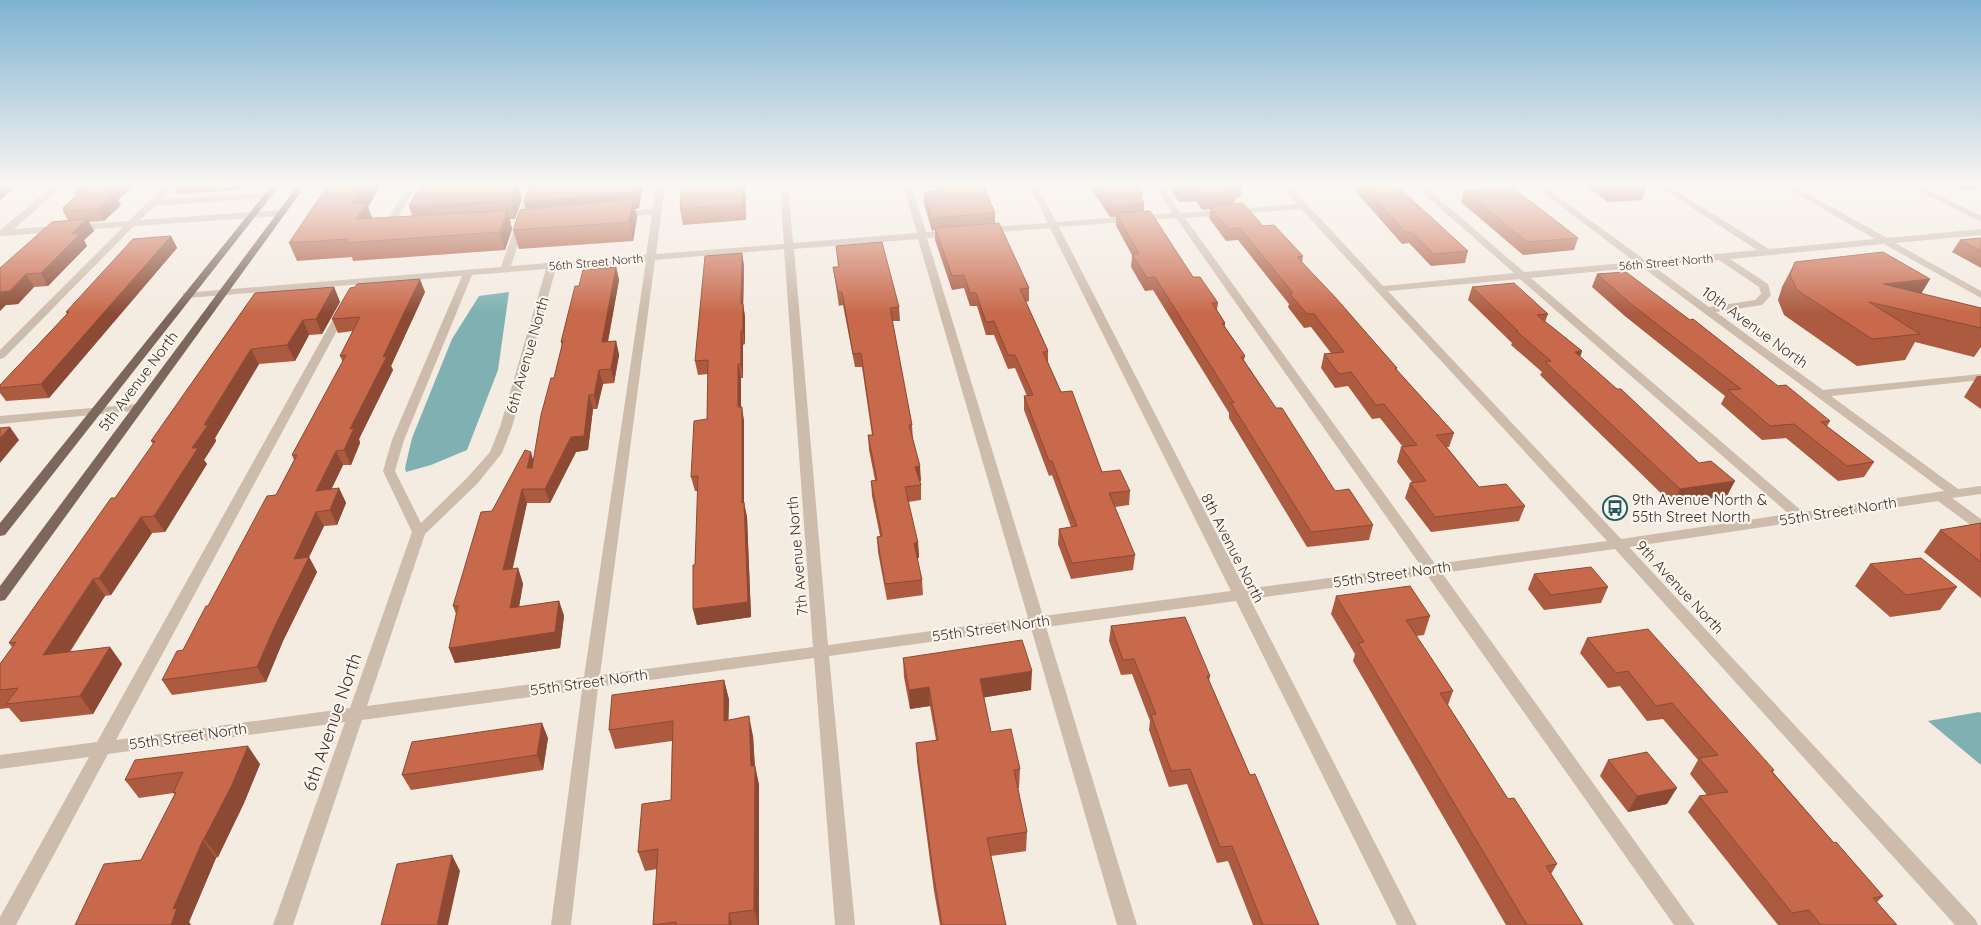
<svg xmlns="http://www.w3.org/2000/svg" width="1981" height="925" font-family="Quicksand,sans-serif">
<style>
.water{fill:#7fb0b2}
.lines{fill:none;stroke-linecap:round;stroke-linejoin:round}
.minor{fill:#cdbbac;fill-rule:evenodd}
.major{fill:#7d675c;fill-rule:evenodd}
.wall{fill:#ac5a40}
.shaded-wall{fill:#8c4a34}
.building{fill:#c8694b;stroke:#8c4a34}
.labels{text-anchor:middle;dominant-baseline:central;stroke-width:4.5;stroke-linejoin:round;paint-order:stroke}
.far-street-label{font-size:12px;fill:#3b302b;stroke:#fbf5ee}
.street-label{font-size:15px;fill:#3b302b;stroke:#fbf5ee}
.poi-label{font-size:15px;fill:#3b302b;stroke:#fbf5ee;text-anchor:start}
.near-street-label{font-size:18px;fill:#3b302b;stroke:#fbf5ee}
</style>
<rect width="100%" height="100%" fill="#f4ebe1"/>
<!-- water -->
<g class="water">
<polygon points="509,292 498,370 467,450 431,465 406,472 405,468 412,438 452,339 479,296"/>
<polygon points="1979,712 1981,713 1981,765 1928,721"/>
</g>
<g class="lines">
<!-- minor -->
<g class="minor">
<polygon points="55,185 64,185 14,229 129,221 165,185 174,185 160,200 268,192 272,195 268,198 155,206 140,220 281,210 285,213 281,216 134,226 4,358 0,359 0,350 123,227 0,236 0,230"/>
<polygon points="408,185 416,185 390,232 384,232 382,230"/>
<path d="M529,185H537L511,266L646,255L652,214L619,218L615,215L619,212L653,209L657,185H665L656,254L784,244L780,185H788L793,243L917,233L903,185H911L926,232L952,230L957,233L952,236L927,238L1043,616L1231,591L1050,228L987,233L982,230L987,227L1048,223L1029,185H1037L1056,222L1173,213L1153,185H1161L1181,213L1297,204L1280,185H1289L1383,286L1514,273L1414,185H1423L1524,272L1635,262L1533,185H1542L1646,261L1757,250L1657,185H1667L1769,249L1875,239L1782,185H1792L1887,238L1981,229V235L1895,243L1981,291V298L1884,244L1730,259L1768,284L1771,295L1762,305L1716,312L1823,390L1981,374V380L1831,396L1958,489L1981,486V494L1952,498L1981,519V530L1976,529L1938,501L1629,547L1975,919L1978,925H1955L1615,549L1442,573L1695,925H1674L1427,575L1250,599L1417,925H1397L1236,601L1046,627L1137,925H1117L1031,628L829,656L855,925H835L814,658L598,687L571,925H551L582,690L362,720L293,925H273L345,722L108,754L16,925H0V917L89,757L0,769V755L97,742L338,310L342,309L347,312L116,740L350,708L412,532L383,471L392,440L462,276L187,298L183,297V293L501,267ZM1301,209L1607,541L1435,564L1185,218ZM1176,218L1421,566L1245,589L1059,227ZM918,239L1028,618L828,645L794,249ZM784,249L813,647L600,675L655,260ZM1719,260L1759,287L1761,294L1755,300L1709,307L1653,266ZM646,261L584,677L367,706L425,534L477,484L502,453L512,427L556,268ZM1642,267L1944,491L1803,512L1531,278ZM546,269L500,427L490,452L467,478L421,523L395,471L404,440L472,275ZM1520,279L1789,514L1621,539L1388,291Z"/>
<polygon points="1908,185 1919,185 1981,216 1981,222"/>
<polygon points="138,404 144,408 142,410 0,424 0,416"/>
</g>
<!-- major -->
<g class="major">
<polygon points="272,185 280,185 5,535 0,536 0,523"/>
<polygon points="298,185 306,185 5,600 0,601 0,586"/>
</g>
</g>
<!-- wall -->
<g class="wall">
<polygon points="82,185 134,185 118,200 121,205 104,221 89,222 94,231 84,240 87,246 48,286 34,287 18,304 6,305 52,222 68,220 63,211 64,210 63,208 76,196 74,192"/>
<polygon points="173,185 243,185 239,190 178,194"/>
<polygon points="682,185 745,185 746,220 683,225 680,209"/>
<polygon points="934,185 983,185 995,213 995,223 1029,288 1029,301 1026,302 1048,351 1048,362 1061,392 1102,472 1130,491 1129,505 1115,507 1135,555 1133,570 1071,579 1058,544 1059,529 1071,527 1052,475 1049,476 1024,410 1024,396 1027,396 1015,368 1008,369 994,335 986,335 977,306 970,306 964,288 952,290 935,240 935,230 932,231 924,204 924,192 936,191"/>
<polygon points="1089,185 1138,185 1143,193 1142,200 1144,203 1144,211 1193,277 1218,303 1217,310 1225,323 1225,327 1245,356 1244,360 1276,408 1335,491 1373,525 1369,540 1307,547 1229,418 1229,413 1153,290 1145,291 1131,267 1132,255 1116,226 1116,217 1110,217"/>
<polygon points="1167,185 1243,185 1241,197 1236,197 1235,204 1303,256 1302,262 1397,368 1396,370 1454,433 1449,447 1447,447 1479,487 1525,506 1519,521 1431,532 1405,498 1410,483 1412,482 1397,462 1401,447 1403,447 1380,418 1372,419 1348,386 1335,388 1321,368 1324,354 1331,353 1311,327 1304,328 1288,307 1289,304 1238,240 1226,241 1209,218 1210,209 1202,210 1196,201 1179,202"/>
<polygon points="1349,185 1396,185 1468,251 1465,263 1431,266 1409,243 1402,244 1358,194"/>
<polygon points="1584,185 1641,185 1646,188 1642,200 1608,202"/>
<polygon points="1953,185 1981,185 1964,190"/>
<polygon points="1464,190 1578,238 1574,250 1523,255 1461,202"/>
<polygon points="522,199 515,219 510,219 512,229 505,250 353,261 352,257 297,261 289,243 368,207 372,218 412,216 409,206"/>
<polygon points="639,208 635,209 637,217 633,241 519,249 513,230 520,210"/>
<polygon points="171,236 177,248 49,398 6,401 0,393 0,385 67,314 66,312"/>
<polygon points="1981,238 1981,268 1952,252 1960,240"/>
<polygon points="836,246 899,307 900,321 892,321 912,425 913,439 921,481 919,481 921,485 921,500 908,502 918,543 919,558 917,558 922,580 923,595 887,600 878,552 877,537 880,536 872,496 871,481 875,480 869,450 868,435 872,435 862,367 855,367 843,305 839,306 833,267 838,267"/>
<polygon points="1795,262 1930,279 1921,294 1981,308 1981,347 1974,357 1915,342 1905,360 1857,366 1784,315 1778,300 1782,287"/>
<polygon points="744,265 743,304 745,317 745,344 743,345 743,378 741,378 741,407 744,421 744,503 747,517 751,617 697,625 693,609 698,491 695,491 691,477 707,419 708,374 698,375 695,361"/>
<polygon points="616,267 619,280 608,342 616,341 619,355 614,383 603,384 597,409 593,409 588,450 576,452 550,503 527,503 512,569 518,568 523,584 519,607 559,601 564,616 560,648 455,663 449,648 456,614 453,606 492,511 534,461 562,346 561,342 579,286"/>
<polygon points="1597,274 1778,386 1830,421 1827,426 1874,462 1864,477 1838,481 1786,438 1762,440 1721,404 1725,396 1626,317 1592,287"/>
<polygon points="334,287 340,302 322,334 309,335 295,361 259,364 215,438 216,441 204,460 207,464 165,532 152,533 111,595 105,596 70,652 110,647 122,664 93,714 21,722 9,708 0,709 0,664 12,647 9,643 115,498 153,444 151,441 255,293"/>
<polygon points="1472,287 1548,314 1545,322 1582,351 1580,357 1727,496 1672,504 1540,375 1542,372 1511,345 1512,343 1468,300"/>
<polygon points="425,292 391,366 393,370 359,439 360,443 351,465 343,465 331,489 339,488 346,503 337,525 324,526 309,557 317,572 283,641 266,682 172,695 162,680 183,650 208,606 276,495 294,460 292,455 343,362 340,356 353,331 338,333 332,319"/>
<polygon points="1977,376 1981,376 1981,409 1964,397"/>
<polygon points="1981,523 1981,598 1924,552 1940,530"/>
<polygon points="1870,564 1957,587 1940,610 1890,617 1855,586"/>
<polygon points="1534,574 1608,587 1601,603 1544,610 1528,589"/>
<polygon points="1336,596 1430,616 1424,635 1416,636 1453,691 1448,705 1508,799 1557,864 1551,874 1583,925 1506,925 1353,661 1355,654 1331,614"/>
<polygon points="1111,626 1210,676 1209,681 1250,775 1319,925 1253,925 1228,861 1217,863 1187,784 1169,787 1149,730 1150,721 1132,674 1121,675 1109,641"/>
<polygon points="1587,638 1774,770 1773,772 1834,843 1883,896 1877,902 1897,925 1778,925 1688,812 1699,796 1707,795 1690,774 1698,760 1663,719 1647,721 1620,686 1608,688 1580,653"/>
<polygon points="903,658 1031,690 984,697 991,732 1020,769 1019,788 1018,788 1027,832 1026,851 991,856 1006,925 940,925 934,891 917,762 916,743 936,740 930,706 910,709 904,677"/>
<polygon points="724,680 729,700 728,720 753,736 755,766 759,785 759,925 653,925 657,869 645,871 638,852 671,800 672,741 615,749 609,730"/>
<polygon points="548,738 543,770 411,790 402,775"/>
<polygon points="135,760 260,764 244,803 218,857 216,858 189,922 191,925 75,925 141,860 175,795 174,793 139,798 125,780"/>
<polygon points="1608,760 1667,804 1628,812 1600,776"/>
</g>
<!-- shaded-wall -->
<g class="shaded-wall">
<polygon points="0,185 19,185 0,200"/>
<polygon points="116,185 134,185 118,200 121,205 104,221 98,209 107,194"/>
<polygon points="237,185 243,185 239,190"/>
<polygon points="364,185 381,185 368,207 373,221 356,219 352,204"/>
<polygon points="516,185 518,185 522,199 515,219 510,201"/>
<polygon points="636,185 643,185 639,208 635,209 637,217 633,241 629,222 529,219 524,202"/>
<polygon points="743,185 745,185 746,220 743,204"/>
<polygon points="1967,185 1981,185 1981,188 1964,190"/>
<polygon points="507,211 512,229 505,250 500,232"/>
<polygon points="87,219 94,231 84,240 87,246 48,286 41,273 71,234"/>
<polygon points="171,236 177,248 49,398 41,384"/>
<polygon points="742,253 744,265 743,317 741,304"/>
<polygon points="616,267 619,280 605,356 602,342"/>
<polygon points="26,274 34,287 18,304 6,305 0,311 0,292"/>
<polygon points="420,279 425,292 391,366 393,370 359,439 360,443 351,465 344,450 350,429 383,357"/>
<polygon points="1930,279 1915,304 1883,284"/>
<polygon points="334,287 340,302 322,334 316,319"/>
<polygon points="743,304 745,317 745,344 743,331"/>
<polygon points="303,320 309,335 295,361 287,345"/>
<polygon points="741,331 743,345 743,378 741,364"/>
<polygon points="616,341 619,355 614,383 611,369"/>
<polygon points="251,349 259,364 215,438 216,441 204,460 207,464 165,532 154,516 192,448 204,425"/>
<polygon points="1582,351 1577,365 1575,352"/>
<polygon points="738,364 741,378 741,421 738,407"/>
<polygon points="599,370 603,384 597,409 594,395"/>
<polygon points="589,395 593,409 588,450 576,452 550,503 545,489 571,437"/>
<polygon points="742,407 744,421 744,503 747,517 751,617 697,625 693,609 742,503"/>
<polygon points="10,427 19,440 0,463 0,438"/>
<polygon points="336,451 343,465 324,505 316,491"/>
<polygon points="531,452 535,467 532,482 527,468"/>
<polygon points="920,466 921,481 916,482 915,467"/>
<polygon points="1735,481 1727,496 1672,504 1680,489"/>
<polygon points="339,488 346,503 337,525 330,510"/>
<polygon points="522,489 527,503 509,586 503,570"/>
<polygon points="316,512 324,526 309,557 317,572 283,641 266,682 257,667 294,559"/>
<polygon points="141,517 152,533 111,595 99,578"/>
<polygon points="914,543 918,543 919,558 915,558"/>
<polygon points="518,568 523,584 516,623 510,608"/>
<polygon points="93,579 105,596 56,672 43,655"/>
<polygon points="559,601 564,616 560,648 455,663 449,648"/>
<polygon points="110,647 122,664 93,714 80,696"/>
<polygon points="1032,671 1031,690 981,698 980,679"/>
<polygon points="724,680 729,700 728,740 724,721"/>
<polygon points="929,687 930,706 910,709 909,690"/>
<polygon points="749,716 753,736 755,772 755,766 759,785 759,925 758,925 754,910 751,766"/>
<polygon points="542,723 548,738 543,770 537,755"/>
<polygon points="248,746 260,764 244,803 218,857 204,839"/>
<polygon points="1677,788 1667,804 1628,812 1637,796"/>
<polygon points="203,840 216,858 189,922 191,925 171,925 173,909"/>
<polygon points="452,855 460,871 448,925 437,925"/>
<polygon points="729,913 732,925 729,925"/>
</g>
<!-- building -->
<g class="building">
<polygon points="82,185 116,185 107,194 115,193 98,209 63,211 66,208 63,208 81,192 74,192"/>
<polygon points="328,185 364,185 352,204 366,203 356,219 507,211 500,232 346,243 348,239 289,243"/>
<polygon points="421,185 516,185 510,201 409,206"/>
<polygon points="529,185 636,185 635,192 524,202"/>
<polygon points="682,185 743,185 743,204 680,209"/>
<polygon points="938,185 983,185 995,213 932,218 924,192 940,191"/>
<polygon points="1097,185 1138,185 1143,193 1137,193 1144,203 1111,206"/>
<polygon points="1177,185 1242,185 1228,186 1236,195 1204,197 1197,189 1181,190"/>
<polygon points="1363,185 1396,185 1468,251 1434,254 1412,232 1405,232"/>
<polygon points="1604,185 1641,185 1646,188 1612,191"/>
<polygon points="1512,187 1578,238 1527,242 1464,190"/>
<polygon points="633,199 629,222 513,230 520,210"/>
<polygon points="1243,203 1263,226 1274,225 1303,256 1297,257 1335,297 1397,368 1395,368 1454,433 1436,435 1479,487 1506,484 1525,506 1435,517 1410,483 1426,481 1401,447 1417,445 1384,404 1376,405 1351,372 1339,374 1324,354 1344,352 1314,314 1307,314 1290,294 1293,293 1240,228 1228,229 1210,206"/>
<polygon points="1150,211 1193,277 1200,277 1218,303 1212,303 1225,323 1222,323 1245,356 1241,357 1276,408 1282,408 1335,491 1349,489 1373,525 1311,532 1231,403 1234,403 1155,277 1147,278 1132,254 1139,254 1116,213"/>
<polygon points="87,219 71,234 80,234 41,273 26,274 10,291 0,292 0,268 52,222"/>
<polygon points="999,223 1029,288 1020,289 1048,351 1043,352 1061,392 1072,391 1102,472 1120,470 1130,491 1109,493 1135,555 1072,563 1059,529 1077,526 1052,461 1049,461 1024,396 1033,395 1015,355 1008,355 994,321 986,322 976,293 970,293 964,275 952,276 935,228"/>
<polygon points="171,236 41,384 0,388 0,385 69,312 66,312 133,239"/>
<polygon points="1981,238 1981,251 1960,240"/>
<polygon points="882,242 899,307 890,308 912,425 909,425 920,466 915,467 921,485 905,487 918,543 914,543 922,580 885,584 877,537 882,536 871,481 877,480 868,435 873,435 861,353 853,354 842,292 838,292 833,267 839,267 836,246"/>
<polygon points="1883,252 1930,279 1883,284 1981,308 1981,328 1869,302 1920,334 1872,339 1797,290 1790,275 1795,262"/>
<polygon points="742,253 741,304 743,304 743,331 741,331 741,364 738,364 738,407 742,407 742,503 744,502 748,602 693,609 693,565 695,565 698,476 691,477 694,421 707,419 708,360 695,361 705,256"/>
<polygon points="616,267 602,342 616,341 611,369 599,370 594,395 589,395 584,436 571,437 545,489 522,489 503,570 518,568 510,608 559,601 555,632 449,648 458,606 453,606 481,512 492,511 525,450 531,452 527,468 532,468 541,415 551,378 554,378 563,341 561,342 575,286 579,286 583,270"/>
<polygon points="1626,272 1690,320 1693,319 1778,386 1786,385 1830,421 1821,422 1874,462 1847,466 1794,424 1770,426 1728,390 1741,389 1631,304 1597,274"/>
<polygon points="420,279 383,357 387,356 350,429 354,428 344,450 336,451 316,491 339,488 330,510 316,512 294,559 309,557 275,626 257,667 162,680 177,651 183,650 206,606 208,606 267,496 276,495 297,455 292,455 346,355 340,356 360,317 332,319 350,288 355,287 357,284"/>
<polygon points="1514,283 1548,314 1537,315 1582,351 1575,352 1617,389 1621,389 1699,463 1711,461 1735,481 1680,489 1545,362 1551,361 1516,331 1518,331 1472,287"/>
<polygon points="334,287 316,319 303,320 287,345 251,349 204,425 208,425 192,448 198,448 154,516 141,517 99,578 93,579 43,655 110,647 80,696 6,704 18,688 0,690 0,664 16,642 9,643 111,498 115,498 155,441 151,441 255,293"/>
<polygon points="10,427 0,438 0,428"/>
<polygon points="1981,523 1981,562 1940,530"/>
<polygon points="1921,558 1957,587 1906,595 1870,564"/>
<polygon points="1591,567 1608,587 1551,595 1534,574"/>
<polygon points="1410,586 1430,616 1406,620 1453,691 1440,693 1508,799 1514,798 1557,864 1546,866 1583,925 1527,925 1358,643 1364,642 1336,596"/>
<polygon points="1185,617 1210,676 1207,676 1250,775 1255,774 1319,925 1263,925 1232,846 1220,847 1190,769 1171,771 1151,715 1156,714 1134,659 1123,660 1111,626"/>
<polygon points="1648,629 1774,770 1771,771 1834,843 1836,842 1883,896 1873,898 1897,925 1821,925 1809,910 1792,913 1699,796 1728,792 1699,758 1718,755 1672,703 1656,706 1628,671 1616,673 1587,638"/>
<polygon points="1022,640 1032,671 980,679 991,732 1011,729 1020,769 1014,770 1027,832 987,838 1006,925 942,925 933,872 916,743 938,740 929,687 909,690 903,658"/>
<polygon points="724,680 724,721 749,716 751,766 755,766 754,910 729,913 729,925 676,925 676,922 653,925 658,849 638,852 642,804 671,800 673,721 609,730 612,695"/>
<polygon points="542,723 537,755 402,775 412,742"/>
<polygon points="248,746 232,785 204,839 203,840 173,909 177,908 171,925 75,925 104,864 141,860 176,792 173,793 183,772 125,780 135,760"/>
<polygon points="1647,752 1677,788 1637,796 1608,760"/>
<polygon points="452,855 437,925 381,925 397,864"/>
</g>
<!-- sky -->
<linearGradient id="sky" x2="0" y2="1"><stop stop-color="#7eb2d2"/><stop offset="0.59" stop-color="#faf6f2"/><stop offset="1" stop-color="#faf6f2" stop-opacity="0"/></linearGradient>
<rect width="1981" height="314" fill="url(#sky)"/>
<!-- icons -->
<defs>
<symbol id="bus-ring" viewBox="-11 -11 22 22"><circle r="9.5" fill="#fbf5ee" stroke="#1f5a5e" stroke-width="1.5"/><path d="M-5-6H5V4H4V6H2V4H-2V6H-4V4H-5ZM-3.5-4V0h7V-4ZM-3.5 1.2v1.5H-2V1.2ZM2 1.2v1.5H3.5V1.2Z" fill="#1f5a5e"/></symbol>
</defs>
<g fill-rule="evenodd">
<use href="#bus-ring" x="1601" y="494" width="28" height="28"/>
</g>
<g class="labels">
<!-- far-street labels -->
<g class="far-street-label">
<text transform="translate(596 262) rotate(-5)">56th Street North</text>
<text transform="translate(1666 262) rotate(-5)">56th Street North</text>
</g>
<!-- street labels -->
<g class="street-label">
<text transform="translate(1755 327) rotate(36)">10th Avenue North</text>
<text transform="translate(527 355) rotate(-74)">6th Avenue North</text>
<text transform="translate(138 381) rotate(-53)">5th Avenue North</text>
<text transform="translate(1838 511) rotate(-9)">55th Street North</text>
<text transform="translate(1233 548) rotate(63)">8th Avenue North</text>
<text transform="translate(797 556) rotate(-95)">7th Avenue North</text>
<text transform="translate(1392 574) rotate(-8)">55th Street North</text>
<text transform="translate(1680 587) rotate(47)">9th Avenue North</text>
<text transform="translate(991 628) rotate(-8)">55th Street North</text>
<text transform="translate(589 682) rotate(-8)">55th Street North</text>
<text transform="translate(188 736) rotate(-8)">55th Street North</text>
</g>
<!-- poi labels -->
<g class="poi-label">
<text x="1632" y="499">9th Avenue North &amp;<tspan x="1632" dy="17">55th Street North</tspan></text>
</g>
<!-- near-street labels -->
<g class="near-street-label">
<text transform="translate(332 722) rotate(-71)">6th Avenue North</text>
</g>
</g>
</svg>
